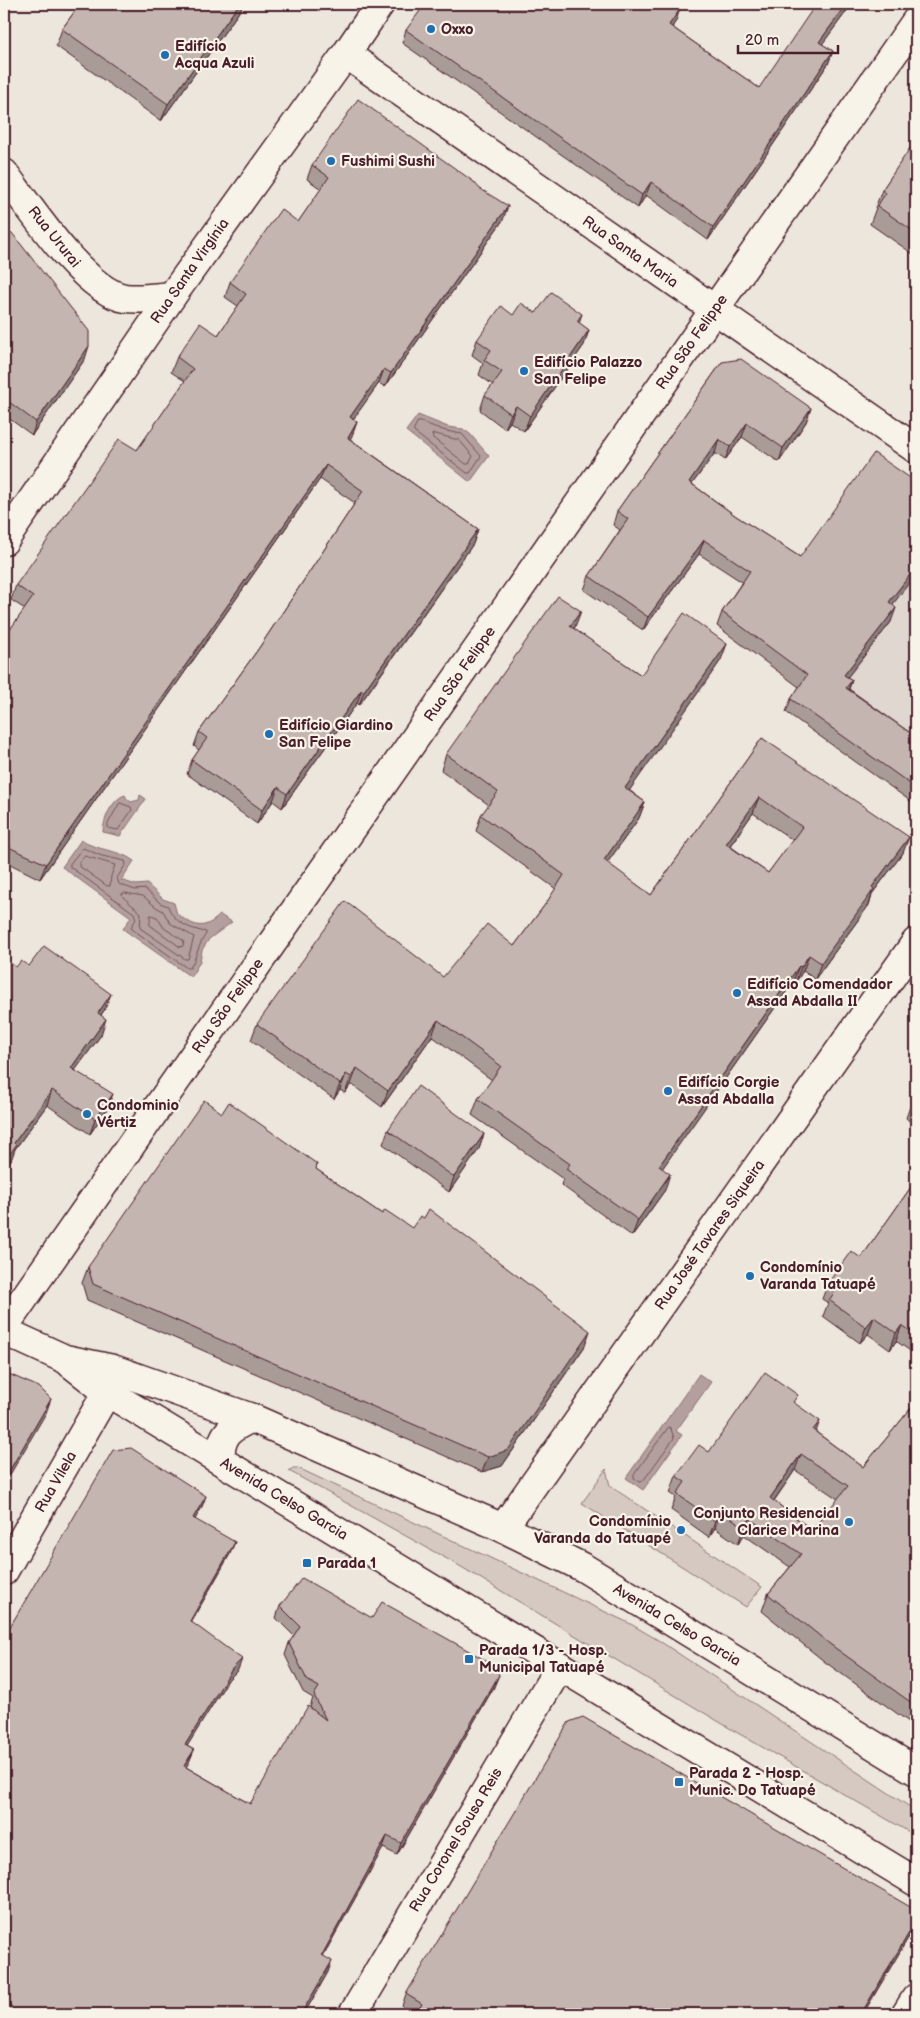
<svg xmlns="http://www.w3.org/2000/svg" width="920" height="2018" font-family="'Balsamiq Sans',sans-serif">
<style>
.built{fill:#e0d7d0}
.green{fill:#d5c9c2;stroke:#907476}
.water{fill:#b39f9d;stroke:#896c6f}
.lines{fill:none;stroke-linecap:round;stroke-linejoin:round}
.shore{stroke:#745259;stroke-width:1}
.street-casing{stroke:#4a1f2b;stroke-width:31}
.secondary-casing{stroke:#4a1f2b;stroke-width:31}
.street{stroke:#f7f3e8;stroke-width:28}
.secondary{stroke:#f7f3e8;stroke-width:28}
.wall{fill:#a99c97;stroke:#4a1f2b;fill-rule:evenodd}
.shaded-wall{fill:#897f7b;stroke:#4a1f2b}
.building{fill:#c4b5b0;stroke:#4a1f2b;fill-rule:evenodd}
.poi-dot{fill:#1f6fb2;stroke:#f7f3e8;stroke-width:2}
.labels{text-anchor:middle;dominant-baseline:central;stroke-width:4.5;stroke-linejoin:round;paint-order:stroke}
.poi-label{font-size:15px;font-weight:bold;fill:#4a1f2b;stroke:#f7f3e8;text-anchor:start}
.street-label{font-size:15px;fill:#4a1f2b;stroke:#f7f3e8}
</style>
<rect width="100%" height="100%" fill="#ece6dd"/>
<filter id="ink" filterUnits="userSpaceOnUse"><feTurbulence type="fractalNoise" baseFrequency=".02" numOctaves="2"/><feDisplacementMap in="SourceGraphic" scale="10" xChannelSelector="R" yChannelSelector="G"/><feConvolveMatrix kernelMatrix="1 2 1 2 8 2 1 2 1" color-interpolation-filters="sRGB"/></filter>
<g filter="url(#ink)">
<!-- built -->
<polygon class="built" points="916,532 916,743 814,670"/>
<!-- green -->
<g class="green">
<polygon points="293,1468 298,1468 629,1623 658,1640 916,1811 916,1836 731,1729 458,1565 289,1471"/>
<polygon points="606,1469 610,1486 762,1587 746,1607 582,1503"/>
</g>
<!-- water -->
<g class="water">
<polygon points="418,415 448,427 463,429 470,434 489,456 470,482 406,431"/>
<path d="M125,795L127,799L131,802L139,800L140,795L146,799L120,836L103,832C103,820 112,799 125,795Z"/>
<path d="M81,840C97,851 118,849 134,861L121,880L136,885L147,884L163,899L174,903L177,914C195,927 203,931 220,915L232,922L209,939L202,950L200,961L191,977L123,929L131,917L62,867Z"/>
<polygon points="699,1374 711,1382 676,1431 682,1435 643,1490 626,1478"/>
</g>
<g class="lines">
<!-- shore -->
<g class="shore">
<polygon points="418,422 421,422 446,431 462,434 481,456 470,473 467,473 414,432 414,429"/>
<polygon points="435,434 459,440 473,456 469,464 466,464 433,438 432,435"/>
<polygon points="120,803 131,807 132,810 118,830 108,828 108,824"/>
<path d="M83,848L102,856L125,861L126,864L117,878L119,884L135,890L145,889L160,903L168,906C174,923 190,929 206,932V934C198,945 197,957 190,968H187L132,929L131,927L136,919L134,913L70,867V864Z"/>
<polygon points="85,856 115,865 111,876 110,886 107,886 79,866 79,863"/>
<polygon points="125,893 143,896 156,907 163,911 170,923 194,937 188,959 185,959 140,928 141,913 123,897 122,894"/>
<polygon points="151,915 157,917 164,928 184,941 183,946 180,947 150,925"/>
<polygon points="669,1427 671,1429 674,1438 643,1481 640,1482 634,1478 634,1475"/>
</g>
<defs>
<g id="street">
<polyline points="346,54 380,4"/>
<polyline points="4,541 172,296"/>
<polyline points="4,1327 916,21"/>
<polyline points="503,1528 916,942"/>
<polyline points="4,1571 107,1392"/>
<polyline points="353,2014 560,1666"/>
<polyline points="906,2014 916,1998"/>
</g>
<g id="secondary">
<path d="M4,173C29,206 85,292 125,298C140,300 157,297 172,296L346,54L916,449"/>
<polyline points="4,1331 65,1359 113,1369 252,1418 503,1528 584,1568 916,1771"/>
<polyline points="70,1363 107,1392 916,1882"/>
<path d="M220,1460C221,1434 228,1429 252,1418"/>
</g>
</defs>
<!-- street casing -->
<use href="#street" class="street-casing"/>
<!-- secondary casing -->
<use href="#secondary" class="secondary-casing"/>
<!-- street -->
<use href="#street" class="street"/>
<!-- secondary -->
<use href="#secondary" class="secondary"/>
</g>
<!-- wall -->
<g class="wall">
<polygon points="80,4 243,4 241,9 161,121 56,46 62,29"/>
<polygon points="852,4 822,44 833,51 828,64 708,240 646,195 638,208 402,43 406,30 676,21 672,27 759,88"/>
<polygon points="916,136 916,256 870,224 876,208 875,208 882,190 914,143"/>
<polygon points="312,165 503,220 385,387 379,383 353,419 357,422 350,439 478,529 473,544 375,683 359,705 357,703 282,808 273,801 257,824 187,774 192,760 199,750 194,746 199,732 259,648 355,503 320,479 40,879 4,861 4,638 25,609 11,600 16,585 137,450 185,381 171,372 177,357 218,335 238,306 225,297 230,282 298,222 321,189 307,179"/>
<polygon points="4,234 85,359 32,435 4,415"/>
<polygon points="536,313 582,314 579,323 589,330 584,345 524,431 510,422 505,429 480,410 485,395 493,385 479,375 483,363 472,355 477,340 513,315"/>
<polygon points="722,362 811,408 806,422 779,462 742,437 725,460 715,453 692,484 736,516 800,557 892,605 891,622 847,677 852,680 849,689 916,737 916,805 786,712 791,699 799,687 717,626 722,612 742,582 699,554 643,630 584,590 589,576 620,530 613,525 617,511"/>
<path d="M575,627L574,629L641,675L721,660L629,790L645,802L639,818L607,863L651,895L762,738L903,853L872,894L869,905L815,979L803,971L795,983L793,982L732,1069L662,1168L665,1190L632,1236L561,1185L563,1179L472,1115L478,1099L492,1080L432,1036L382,1107L351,1084L345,1093L340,1090L334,1099L251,1040L257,1024L443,977L514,946L547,902L556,889L476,831L481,815L489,805L441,770L446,754ZM753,813L793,840L768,873L730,846Z"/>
<polygon points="29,966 105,1009 101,1015 101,1035 75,1070 107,1109 90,1134 47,1105 15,1149 11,1160 16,967"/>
<polygon points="916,1098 916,1127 906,1118 911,1104"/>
<polygon points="222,1113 316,1169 382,1214 585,1346 502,1466 482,1472 87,1300 82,1283 88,1267"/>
<polygon points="388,1130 484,1134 479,1149 449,1192 383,1144"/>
<polygon points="916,1180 916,1355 896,1341 890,1350 868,1334 860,1343 823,1316 828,1303 822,1299 828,1283 861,1258"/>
<path d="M916,1402V1727L825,1662L762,1611L768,1594L790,1567L744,1535L738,1544L715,1528L709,1537L671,1510L676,1497L670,1493L676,1476L709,1452L795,1403L816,1432L863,1467ZM795,1470L838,1499L812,1530L774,1501Z"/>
<polygon points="202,1507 195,1519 230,1554 191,1622 238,1670 228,1680 187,1746 194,1750 189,1762 186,1767 250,1804 311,1709 310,1707 313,1698 303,1692 285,1655 289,1643 294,1636 276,1618 280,1606 494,1687 397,1855 383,1848 323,1956 328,1972 304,2014 4,2014 4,1637"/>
<polygon points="911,1933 863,2014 415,2014 402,2006 406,1994"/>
</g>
<!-- shaded-wall -->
<g class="shaded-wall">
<polygon points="239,4 243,4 241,9 161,121 168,104"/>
<polygon points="847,4 852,4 815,54 819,42"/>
<polygon points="680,9 676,21 665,37 669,25"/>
<polygon points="833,51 828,64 708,240 713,227"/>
<polygon points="651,182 646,195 638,208 642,195"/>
<polygon points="508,206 503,220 385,387 391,373"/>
<polygon points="589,330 584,345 524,431 530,416"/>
<polygon points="89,346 85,359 32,435 36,422"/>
<polygon points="384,369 379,383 345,431 350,417"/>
<polygon points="516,406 510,422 505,429 511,414"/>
<polygon points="811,408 806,422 779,462 783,448"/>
<polygon points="357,422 352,436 343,452 348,438"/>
<polygon points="747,423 742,437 725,460 730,447"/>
<polygon points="719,439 715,453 684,495 689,482"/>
<polygon points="326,465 320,479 40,879 46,864"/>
<polygon points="478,529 473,544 359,705 364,691"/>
<polygon points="704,540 699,554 643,630 648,617"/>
<polygon points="916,567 916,574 884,616 889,602"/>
<polygon points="896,608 891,622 839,688 844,675"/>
<polygon points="581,611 575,627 564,642 570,626"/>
<polygon points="727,644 721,660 620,804 625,788"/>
<polygon points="852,680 847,694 846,688"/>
<polygon points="362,689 357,703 282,808 287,794"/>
<polygon points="278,787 273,801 257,824 262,810"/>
<polygon points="759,797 753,813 720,860 726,844"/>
<polygon points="645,802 639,818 598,876 604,860"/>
<polygon points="909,837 903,853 872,894 869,905 815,979 821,963 872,887"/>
<polygon points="809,955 803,971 795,983 801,967"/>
<polygon points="799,966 793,982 653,1182 659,1166"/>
<polygon points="111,994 105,1009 92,1028 98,1013"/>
<polygon points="106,1019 101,1035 66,1083 71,1068"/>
<polygon points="438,1020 432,1036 382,1107 388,1091"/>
<polygon points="357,1068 351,1084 345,1093 351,1077"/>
<polygon points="346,1074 340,1090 334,1099 340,1084"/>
<polygon points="52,1090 47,1105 15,1149 11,1160 4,1170 4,1163 14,1143"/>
<polygon points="113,1094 107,1109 90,1134 95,1119"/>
<polygon points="484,1134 479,1149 449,1192 454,1177"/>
<polygon points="670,1174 665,1190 632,1236 638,1220"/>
<polygon points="874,1317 868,1334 860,1343 866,1327"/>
<polygon points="902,1325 896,1341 890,1350 896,1333"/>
<polygon points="590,1331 585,1346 502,1466 482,1472 488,1457"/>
<polygon points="51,1399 46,1413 4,1485 4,1480"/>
<polygon points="820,1421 814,1437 813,1430"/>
<polygon points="801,1454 795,1470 764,1515 770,1498"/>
<polygon points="206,1496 202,1507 189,1530 193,1518"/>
<polygon points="721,1511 715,1528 709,1537 715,1521"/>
<polygon points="750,1519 744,1535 738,1544 744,1527"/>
<polygon points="235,1542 230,1554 185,1633 190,1621"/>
<polygon points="242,1659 238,1670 228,1680 181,1756 185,1745 232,1669"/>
<polygon points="499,1675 494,1687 397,1855 401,1843"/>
<polygon points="194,1750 189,1762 180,1778 184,1766"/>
<polygon points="387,1836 383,1848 317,1967 322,1955"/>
<polygon points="916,1921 911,1933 863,2014 861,2014"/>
<polygon points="332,1961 328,1972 304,2014 301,2014"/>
</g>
<!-- building -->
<g class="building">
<polygon points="80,4 239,4 168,104 62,29"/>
<polygon points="425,4 674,4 680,9 669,25 759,88 816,4 847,4 819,42 833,51 713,227 651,182 642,195 406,30"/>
<polygon points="358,99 474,182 479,188 508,206 391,373 384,369 350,417 357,422 348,438 478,529 380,668 364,691 362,689 287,794 278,787 262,810 192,760 207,738 199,732 259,648 363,491 326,465 46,864 4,845 4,638 33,597 16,585 119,439 137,450 193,369 177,357 200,323 218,335 246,294 230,282 281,209 298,222 329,177 312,165"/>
<polygon points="916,139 916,233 877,206 886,193 882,190"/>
<polygon points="12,233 89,331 89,346 36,422 5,399 4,402 4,234 8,237"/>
<polygon points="551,292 582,314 577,321 589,330 530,416 516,406 511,414 485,395 502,372 484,360 491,350 477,340 501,306 513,315 521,303 536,313"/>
<polygon points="741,359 811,408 783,448 747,423 730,447 719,439 689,482 736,516 800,557 874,453 916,482 916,567 889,602 896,608 844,675 852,680 846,688 916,737 916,788 791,699 807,675 722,612 750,571 704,540 648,617 589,576 628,519 617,511 722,362"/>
<path d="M558,596L581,611L570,626L641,675L684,613L727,644L625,788L645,802L604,860L651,895L762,738L909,837L872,887L874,889L821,963L809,955L801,967L799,966L738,1053L659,1166L670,1174L638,1220L566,1169L570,1164L478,1099L501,1066L438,1020L388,1091L357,1068L351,1077L346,1074L340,1084L257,1024L345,901L443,977L487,924L514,946L547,902L564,875L481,815L498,792L446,754ZM759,797L802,827L768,873L726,844Z"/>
<polygon points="44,946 111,994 98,1013 106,1019 71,1068 113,1094 95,1119 52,1090 14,1143 16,1145 4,1163 4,959 16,967 21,961 29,966"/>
<polygon points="418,1086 484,1134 454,1177 388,1130"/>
<polygon points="916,1098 916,1109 911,1104"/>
<polygon points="204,1100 222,1113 229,1102 317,1164 316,1169 382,1214 385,1210 412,1228 420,1216 424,1218 429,1209 590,1331 508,1450 488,1457 93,1284 88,1267"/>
<polygon points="916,1180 916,1335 902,1325 896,1333 874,1317 866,1327 829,1300 837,1289 828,1283 851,1251 861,1258"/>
<polygon points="4,1372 39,1387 51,1399 4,1480"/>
<path d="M765,1372L798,1395L793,1402L820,1421L813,1430L863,1467L916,1402V1706L831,1645L768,1594L801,1554L750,1519L744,1527L721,1511L715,1521L677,1494L685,1482L676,1476L699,1445L709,1452ZM801,1454L848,1486L812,1530L770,1498Z"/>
<polygon points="131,1448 206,1496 193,1518 235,1542 190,1621 242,1659 232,1669 185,1745 194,1750 184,1766 250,1804 308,1706 326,1720 314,1695 319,1687 307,1680 289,1643 300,1626 280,1606 302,1578 372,1618 382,1602 494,1665 499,1675 401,1843 387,1836 322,1955 332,1961 301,2014 289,2014 280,2010 278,2014 4,2014 4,1637 113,1450"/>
<polygon points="583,1717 912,1908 916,1921 861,2014 416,2014 422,2004 406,1994 569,1722"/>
</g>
</g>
<!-- markers -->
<g class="poi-dot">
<circle cx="431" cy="29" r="5"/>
<circle cx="165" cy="55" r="5"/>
<circle cx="331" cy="161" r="5"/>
<circle cx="524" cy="371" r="5"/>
<circle cx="269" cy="734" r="5"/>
<circle cx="737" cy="993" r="5"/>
<circle cx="668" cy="1091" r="5"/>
<circle cx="87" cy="1114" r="5"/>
<circle cx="750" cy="1276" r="5"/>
<circle cx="849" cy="1522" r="5"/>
<circle cx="681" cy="1530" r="5"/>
<rect x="302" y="1558" width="10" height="10" rx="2.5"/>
<rect x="464" y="1654" width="10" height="10" rx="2.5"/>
<rect x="674" y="1777" width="10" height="10" rx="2.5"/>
</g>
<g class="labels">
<!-- poi labels -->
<g class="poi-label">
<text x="441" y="29">Oxxo</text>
<text x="175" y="46">Edifício<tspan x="175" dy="17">Acqua Azuli</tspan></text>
<text x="341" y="161">Fushimi Sushi</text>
<text x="534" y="362">Edifício Palazzo<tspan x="534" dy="17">San Felipe</tspan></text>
<text x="279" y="725">Edifício Giardino<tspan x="279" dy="17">San Felipe</tspan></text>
<text x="747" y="984">Edifício Comendador<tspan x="747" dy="17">Assad Abdalla II</tspan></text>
<text x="678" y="1082">Edifício Corgie<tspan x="678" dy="17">Assad Abdalla</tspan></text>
<text x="97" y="1105">Condominio<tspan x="97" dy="17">Vértiz</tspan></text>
<text x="760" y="1267">Condomínio<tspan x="760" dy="17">Varanda Tatuapé</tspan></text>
<text x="839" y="1513" text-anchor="end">Conjunto Residencial<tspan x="839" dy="17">Clarice Marina</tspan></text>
<text x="671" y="1521" text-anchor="end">Condomínio<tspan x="671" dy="17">Varanda do Tatuapé</tspan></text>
<text x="317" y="1563">Parada 1</text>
<text x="479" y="1650">Parada 1/3 - Hosp.<tspan x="479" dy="17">Municipal Tatuapé</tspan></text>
<text x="689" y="1773">Parada 2 - Hosp.<tspan x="689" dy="17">Munic. Do Tatuapé</tspan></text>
</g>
<!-- street labels -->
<g class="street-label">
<text transform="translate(54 237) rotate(51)">Rua Ururai</text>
<text transform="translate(630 252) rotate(35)">Rua Santa Maria</text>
<text transform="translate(190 271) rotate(-55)">Rua Santa Virgínia</text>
<text transform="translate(692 342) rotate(-55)">Rua São Felippe</text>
<text transform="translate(460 674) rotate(-55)">Rua São Felippe</text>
<text transform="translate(228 1006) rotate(-55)">Rua São Felippe</text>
<text transform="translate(710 1235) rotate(-55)">Rua José Tavares Siqueira</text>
<text transform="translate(56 1482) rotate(-60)">Rua Vilela</text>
<text transform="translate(284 1499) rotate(31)">Avenida Celso Garcia</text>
<text transform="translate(677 1625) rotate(31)">Avenida Celso Garcia</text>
<text transform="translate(456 1840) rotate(-59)">Rua Coronel Sousa Reis</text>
</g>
</g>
<!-- margin -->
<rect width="920" height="2018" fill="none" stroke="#f7f3e8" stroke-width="20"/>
<rect x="10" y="10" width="900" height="1998" fill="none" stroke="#4a1f2b" stroke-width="2" filter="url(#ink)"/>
<!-- scale -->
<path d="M738 45v8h100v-8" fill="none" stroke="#4a1f2b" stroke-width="2.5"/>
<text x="745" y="45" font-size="15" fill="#4a1f2b" stroke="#f7f3e8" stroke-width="4" paint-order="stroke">20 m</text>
</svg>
